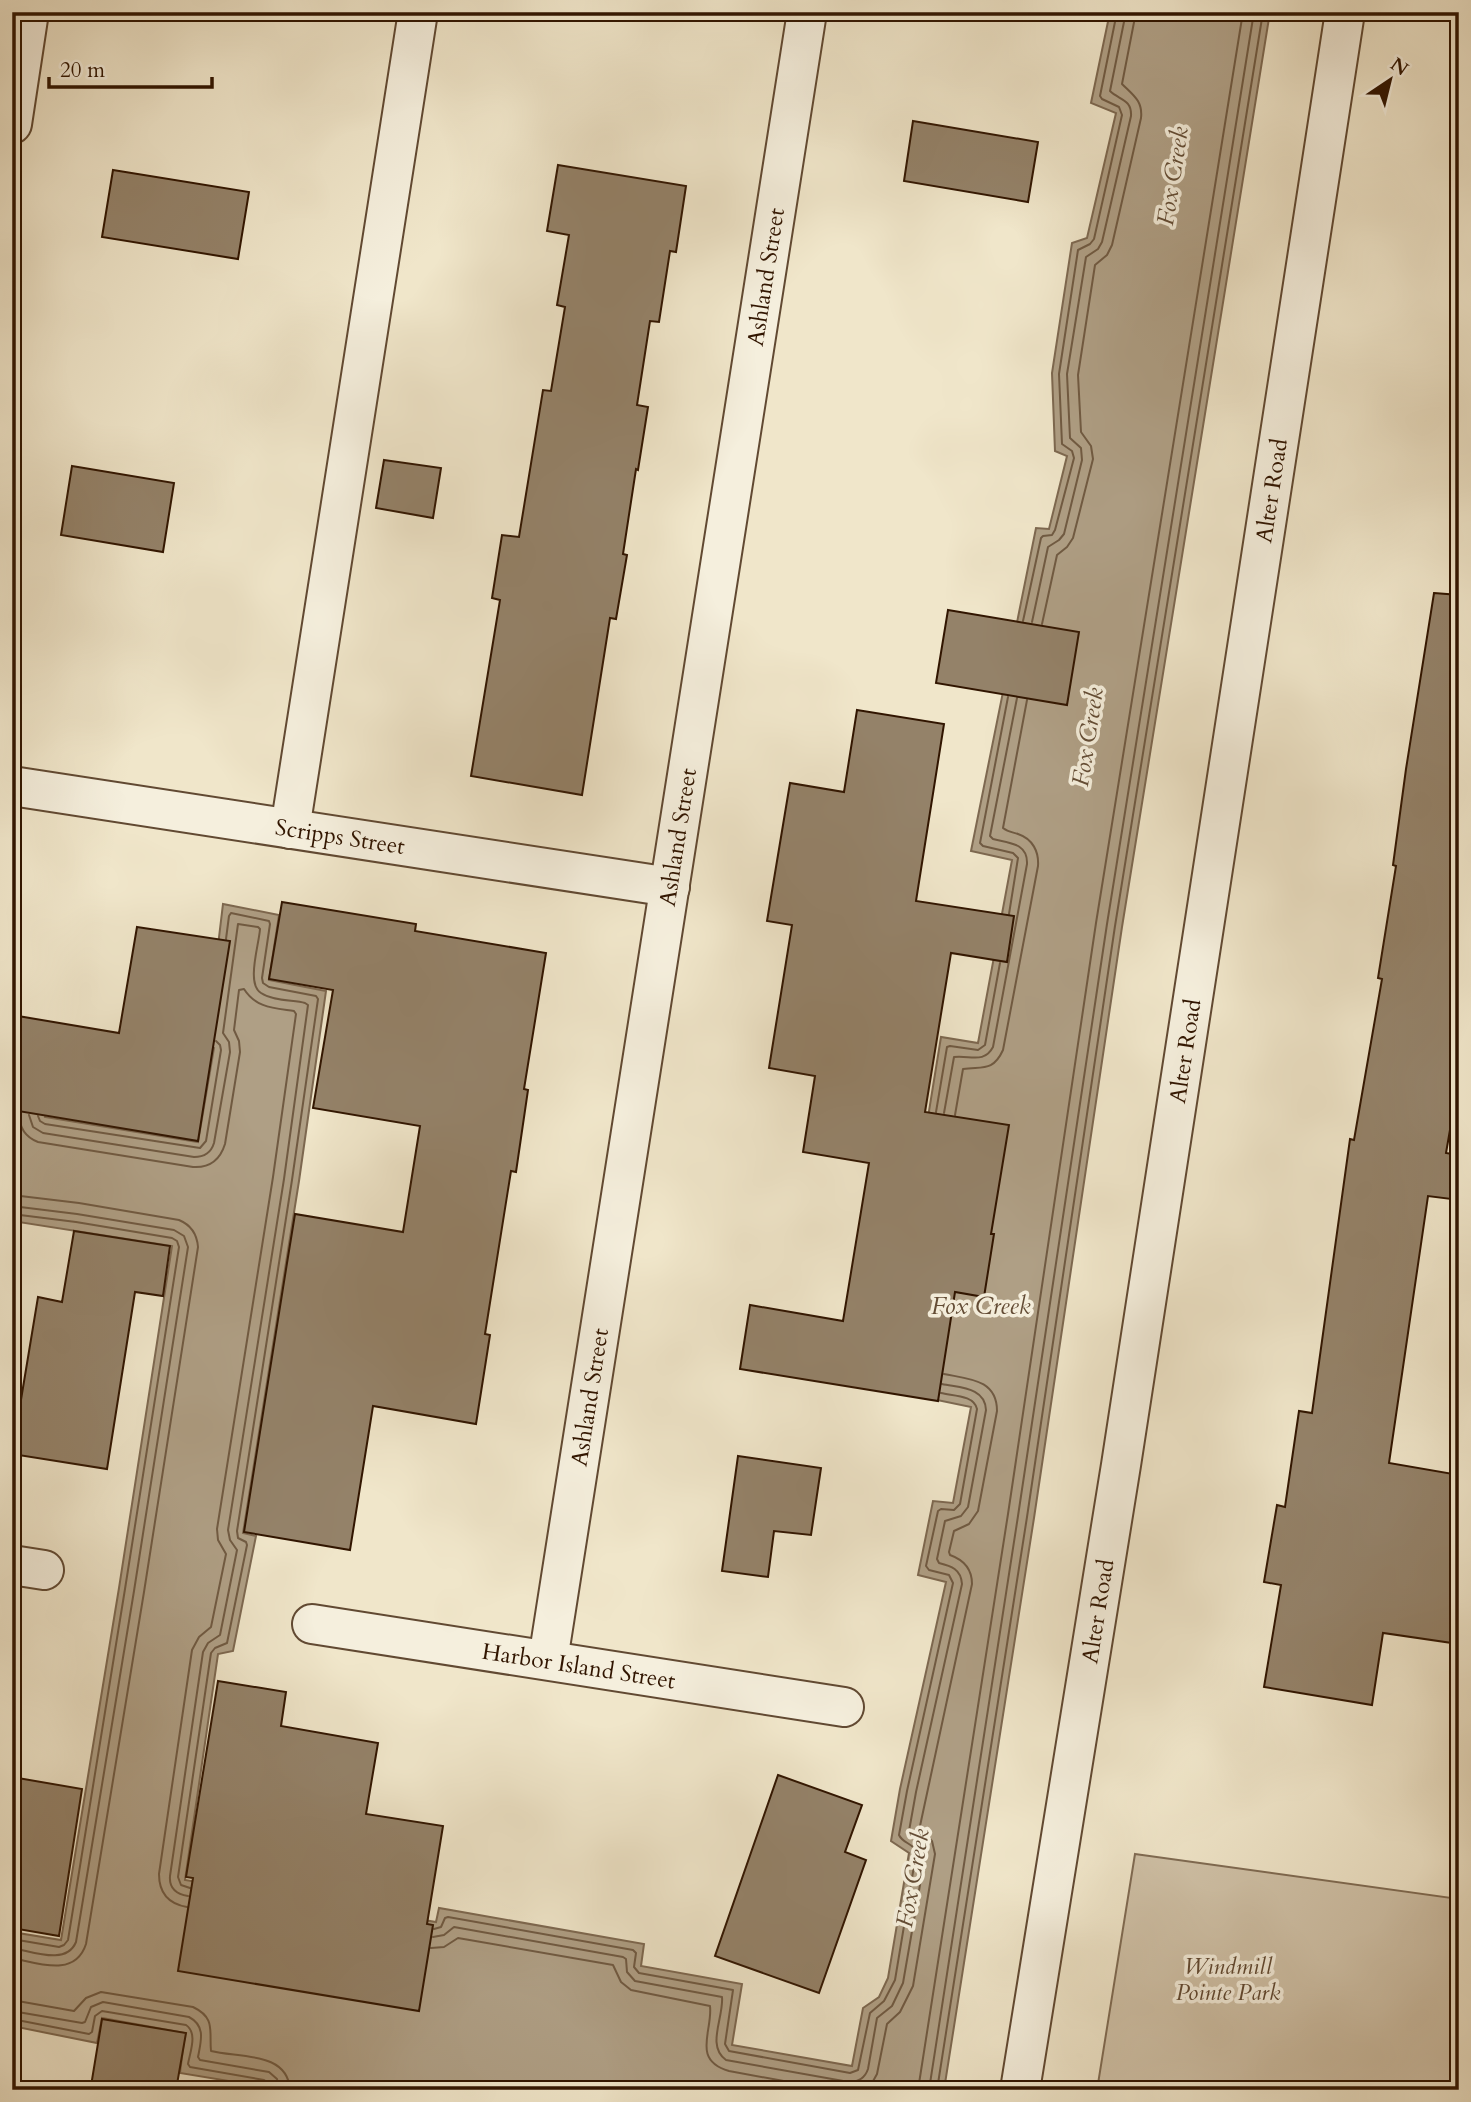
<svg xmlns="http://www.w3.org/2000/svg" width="1471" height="2102" font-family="Cardo,serif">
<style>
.green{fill:#d0c2a8;stroke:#806c54;stroke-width:2}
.water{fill:#af9f85;stroke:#7d6850;stroke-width:2}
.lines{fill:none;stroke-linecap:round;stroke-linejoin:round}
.shore{stroke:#705a42;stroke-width:2}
.building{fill:#948269;stroke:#311500;stroke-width:2}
.minor-casing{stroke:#614932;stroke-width:42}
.minor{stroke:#f5efdd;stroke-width:38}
.labels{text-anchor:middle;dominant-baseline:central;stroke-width:7;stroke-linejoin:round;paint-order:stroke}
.street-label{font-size:23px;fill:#311500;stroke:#f5efdd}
.park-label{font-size:23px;font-style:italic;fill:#614932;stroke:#f5efdd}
.water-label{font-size:24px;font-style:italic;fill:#634c35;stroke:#f5efdd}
</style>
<rect width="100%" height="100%" fill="#f0e6ca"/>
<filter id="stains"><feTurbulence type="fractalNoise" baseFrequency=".00286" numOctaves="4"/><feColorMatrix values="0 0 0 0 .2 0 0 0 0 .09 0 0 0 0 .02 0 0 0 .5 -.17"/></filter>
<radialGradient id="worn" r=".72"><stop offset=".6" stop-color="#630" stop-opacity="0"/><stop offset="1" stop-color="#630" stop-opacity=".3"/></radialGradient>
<!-- green -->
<polygon class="green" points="1135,1854 1459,1899 1459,2090 1097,2090"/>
<!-- water -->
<polygon class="water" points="1110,12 1270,12 1122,927 1034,1518 944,2090 283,2090 180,2073 185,2033 102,2018 97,2043 12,2026 12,1932 61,1940 119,1588 172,1246 12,1221 12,1062 52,1068 45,1117 198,1142 214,1048 206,1046 223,904 279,915 269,980 326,991 299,1181 243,1533 256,1536 233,1651 218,1654 185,1880 436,1922 439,1908 644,1944 641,1966 742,1984 732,2045 852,2066 863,2008 879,1997 888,1978 909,1853 891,1841 900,1789 946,1582 918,1575 933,1501 953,1503 971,1407 884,1389 941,1037 978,1043 1012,860 971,851 1036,528 1049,529 1067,456 1055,451 1052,373 1072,243 1087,238 1116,113 1091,103"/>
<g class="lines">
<!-- shore -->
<g class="shore">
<polyline points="1023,621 1041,538 1043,536 1052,535 1055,530 1074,458 1072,451 1062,444 1059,374 1078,250 1090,244 1094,239 1122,115 1119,107 1102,99 1100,96 1117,12"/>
<path d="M1032,622L1048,547L1059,540L1064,534L1082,460L1081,448L1070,438L1067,374L1086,257L1098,249L1102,242L1131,116C1132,99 1119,100 1110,91L1126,12"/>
<path d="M1042,624L1057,555L1067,547L1073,538L1093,459L1091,446L1081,432L1078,375L1095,265L1107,255L1112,245L1141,118C1143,101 1133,95 1122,84L1136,12"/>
<polyline points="1008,697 980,843 983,846 1013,853 1018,858 1009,914"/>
<polyline points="936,1112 947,1047 950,1046 978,1050 985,1045 1000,963"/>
<path d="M19,1113C19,1127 25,1137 38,1142L193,1167C209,1168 220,1160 225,1144L240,1052L239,1041L234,1030L239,990L244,989C256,1008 274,1008 294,1011L296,1014L273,1177L217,1529L218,1540L226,1554L211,1627L199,1637L192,1650L159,1874C159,1893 169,1904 187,1907"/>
<path d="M944,1113L954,1057C970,1055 984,1064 993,1047L1027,864C1028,843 1009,843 993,839L990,836L1017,698"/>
<path d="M29,1115L33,1127L43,1133L194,1157C204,1157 211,1153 214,1143L230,1052L229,1042L223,1033L238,924L258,927L260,929C259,945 246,984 261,993C273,1001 293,1000 305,1003L308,1005L284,1179L228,1530L230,1540L237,1550L220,1635L208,1643L203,1652L170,1876C169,1888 176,1894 188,1896"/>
<path d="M955,1115L963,1069C982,1066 993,1072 1003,1050L1038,866C1039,852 1033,839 1018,834C1012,832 1008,832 1003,828L1027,700"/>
<polyline points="38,1116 40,1121 45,1124 200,1148 206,1141 221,1050 220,1045 216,1041"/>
<path d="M12,1195L79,1203L179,1220C191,1225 197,1234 198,1247L144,1592L86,1944C75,1978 38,1963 12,1958"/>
<path d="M12,1206L77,1214L174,1230L184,1236L188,1247L134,1591L76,1942C66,1966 32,1951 12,1948"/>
<polyline points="12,1214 76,1222 172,1238 177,1241 179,1247 125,1589 68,1940 64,1945 59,1947 12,1939"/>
<polyline points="190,1888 181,1885 178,1877 211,1653 215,1648 227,1643 247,1545 246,1542 238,1538 237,1531 292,1180 318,999 316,996 269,987 263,983 262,978 270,924 269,921 231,913 229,916 226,939"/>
<path d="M434,1929L441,1927L445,1918L448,1917L633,1950L636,1953L634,1967L639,1973L733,1990L725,2044L729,2051L850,2073L858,2070L870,2013L884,2001L895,1980L916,1854C915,1843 903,1844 899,1835L907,1791L953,1583L949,1575L929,1570L926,1566L938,1511L941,1509L954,1510L960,1504L977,1409C974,1395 953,1396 941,1393"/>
<path d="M433,1937L444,1935L454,1927L623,1957L626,1959L627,1972L635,1981L722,1997C724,2017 706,2046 726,2060L849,2082C858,2082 865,2078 868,2069L877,2018L892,2006L903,1983L925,1856C925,1841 914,1841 909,1831L916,1792L962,1584C961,1569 951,1566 939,1563L937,1559L945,1521L961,1516L968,1507L986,1410C985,1387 960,1388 942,1384"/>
<path d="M431,1948L444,1947L458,1938L613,1965L621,1982L631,1990L710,2006C713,2031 691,2060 729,2071L833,2090"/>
<path d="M12,2000L74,2011L86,1998L101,1992L193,2007C216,2018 209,2031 211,2051C238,2058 288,2051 290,2090"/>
<path d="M12,2011L82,2023L85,2022L91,2007L103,2002L189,2017C206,2026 201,2041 198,2057L200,2060L269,2072L277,2079L279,2090"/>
<path d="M12,2019L89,2034L92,2032L95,2016L102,2011L186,2025C198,2033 190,2052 188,2064L190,2067L264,2080L269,2083L270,2090"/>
<path d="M863,2090L872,2083L877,2074L887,2024L900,2012L913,1986L935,1854L932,1841L920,1826L972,1584C972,1569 964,1560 950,1555L949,1552L954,1531L969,1524L978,1511L997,1411C997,1379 968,1379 944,1374"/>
<polyline points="918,2090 1008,1514 1096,923 1243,12"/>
<polyline points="929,2090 1018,1516 1107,924 1254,12"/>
<polyline points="937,2090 1027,1517 1115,926 1263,12"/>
</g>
</g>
<!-- building -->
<g class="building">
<polygon points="913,121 1038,142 1028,202 904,181"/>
<polygon points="558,165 686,186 676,252 670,251 659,322 650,321 637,405 648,407 638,470 636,469 623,554 627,555 616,619 610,618 582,795 471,776 500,600 492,598 502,535 519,537 543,390 551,391 565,307 557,305 569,235 547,231"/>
<polygon points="113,170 249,192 238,259 102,237"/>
<polygon points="384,460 441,468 433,518 376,508"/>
<polygon points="72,466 174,483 163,552 61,535"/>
<polygon points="1434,593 1459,595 1459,1078 1446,1153 1458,1155 1451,1199 1428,1196 1389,1463 1459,1475 1459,1644 1383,1633 1372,1705 1264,1687 1281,1585 1264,1582 1277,1505 1285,1507 1299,1411 1312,1413 1350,1139 1354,1140 1382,979 1378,978 1396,866 1393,865 1406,769"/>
<polygon points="948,610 1079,632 1067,705 936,683"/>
<polygon points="857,710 944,724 916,901 1014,916 1007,962 951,953 925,1112 1009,1125 991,1234 994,1234 984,1297 955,1292 938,1401 740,1369 750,1305 843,1321 869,1163 803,1152 815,1076 769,1068 792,925 767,921 790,783 844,792"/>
<polygon points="282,902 416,924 415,931 546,953 524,1089 528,1090 516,1172 511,1171 485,1334 490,1335 476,1424 373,1406 350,1550 244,1532 287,1263 295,1214 403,1232 420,1126 313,1108 333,990 269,979"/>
<polygon points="137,927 230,941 198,1141 12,1110 12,1015 119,1033"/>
<polygon points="74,1231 170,1246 163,1296 135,1292 107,1469 12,1454 38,1297 62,1302"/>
<polygon points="738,1456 821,1468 811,1535 774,1531 768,1577 722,1571"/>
<polygon points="218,1681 286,1692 281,1726 378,1743 366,1814 443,1826 427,1924 433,1925 419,2011 178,1971 193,1878 186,1877"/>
<polygon points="778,1775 862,1805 845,1852 866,1860 819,1993 715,1956"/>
<polygon points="12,1777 82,1789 59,1936 12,1928"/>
<polygon points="102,2019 186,2033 176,2090 115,2090 91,2086"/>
</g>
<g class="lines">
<defs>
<g id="minor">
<polyline points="12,124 29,12"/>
<path id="s1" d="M12,786L670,887"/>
<polyline points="290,829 418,12"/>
<polyline points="12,1565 44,1570"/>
<path id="s2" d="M312,1624L844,1707"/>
<path id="s3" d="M548,1660L807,12"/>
<path id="s4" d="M1020,2090L1121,1465L1345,12"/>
</g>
</defs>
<!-- minor casing -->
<use href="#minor" class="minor-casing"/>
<!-- minor -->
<use href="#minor" class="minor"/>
</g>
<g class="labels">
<!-- street labels -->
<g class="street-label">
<text stroke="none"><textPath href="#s3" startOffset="1400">Ashland Street</textPath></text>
<text stroke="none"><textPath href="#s4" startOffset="1619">Alter Road</textPath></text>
<text stroke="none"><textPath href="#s3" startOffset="833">Ashland Street</textPath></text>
<text stroke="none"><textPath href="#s1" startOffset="332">Scripps Street</textPath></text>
<text stroke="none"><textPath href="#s4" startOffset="1052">Alter Road</textPath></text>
<text stroke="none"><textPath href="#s3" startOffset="266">Ashland Street</textPath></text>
<text stroke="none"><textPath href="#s4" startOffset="485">Alter Road</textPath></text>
<text stroke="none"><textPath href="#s2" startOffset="270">Harbor Island Street</textPath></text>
</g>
<!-- park labels -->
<g class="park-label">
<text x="1228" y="1966">Windmill<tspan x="1228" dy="26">Pointe Park</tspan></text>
</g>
<!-- water labels -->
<g class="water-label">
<text transform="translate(1173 176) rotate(-81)">Fox Creek</text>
<text transform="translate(1088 737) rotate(-81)">Fox Creek</text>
<text x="981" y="1306">Fox Creek</text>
<text transform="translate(913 1878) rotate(-80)">Fox Creek</text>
</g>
</g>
<!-- margin -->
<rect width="1471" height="2102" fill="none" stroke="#f0e6ca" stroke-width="42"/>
<rect x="14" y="14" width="1443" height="2074" fill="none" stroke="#311500" stroke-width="3.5"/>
<rect x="21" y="21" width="1429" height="2060" fill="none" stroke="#311500" stroke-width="2"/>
<!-- north arrow -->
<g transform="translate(1390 80) rotate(35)" stroke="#f5efdd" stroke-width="5" paint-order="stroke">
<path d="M0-5L12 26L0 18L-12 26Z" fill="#311500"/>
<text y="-10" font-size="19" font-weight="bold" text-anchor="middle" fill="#311500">N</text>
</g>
<!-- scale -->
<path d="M49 77v10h163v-10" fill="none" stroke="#311500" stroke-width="3.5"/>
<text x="60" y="77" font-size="21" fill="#311500" stroke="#f5efdd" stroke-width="5" paint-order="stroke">20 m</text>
<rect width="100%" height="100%" filter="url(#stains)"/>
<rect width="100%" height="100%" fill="url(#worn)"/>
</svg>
